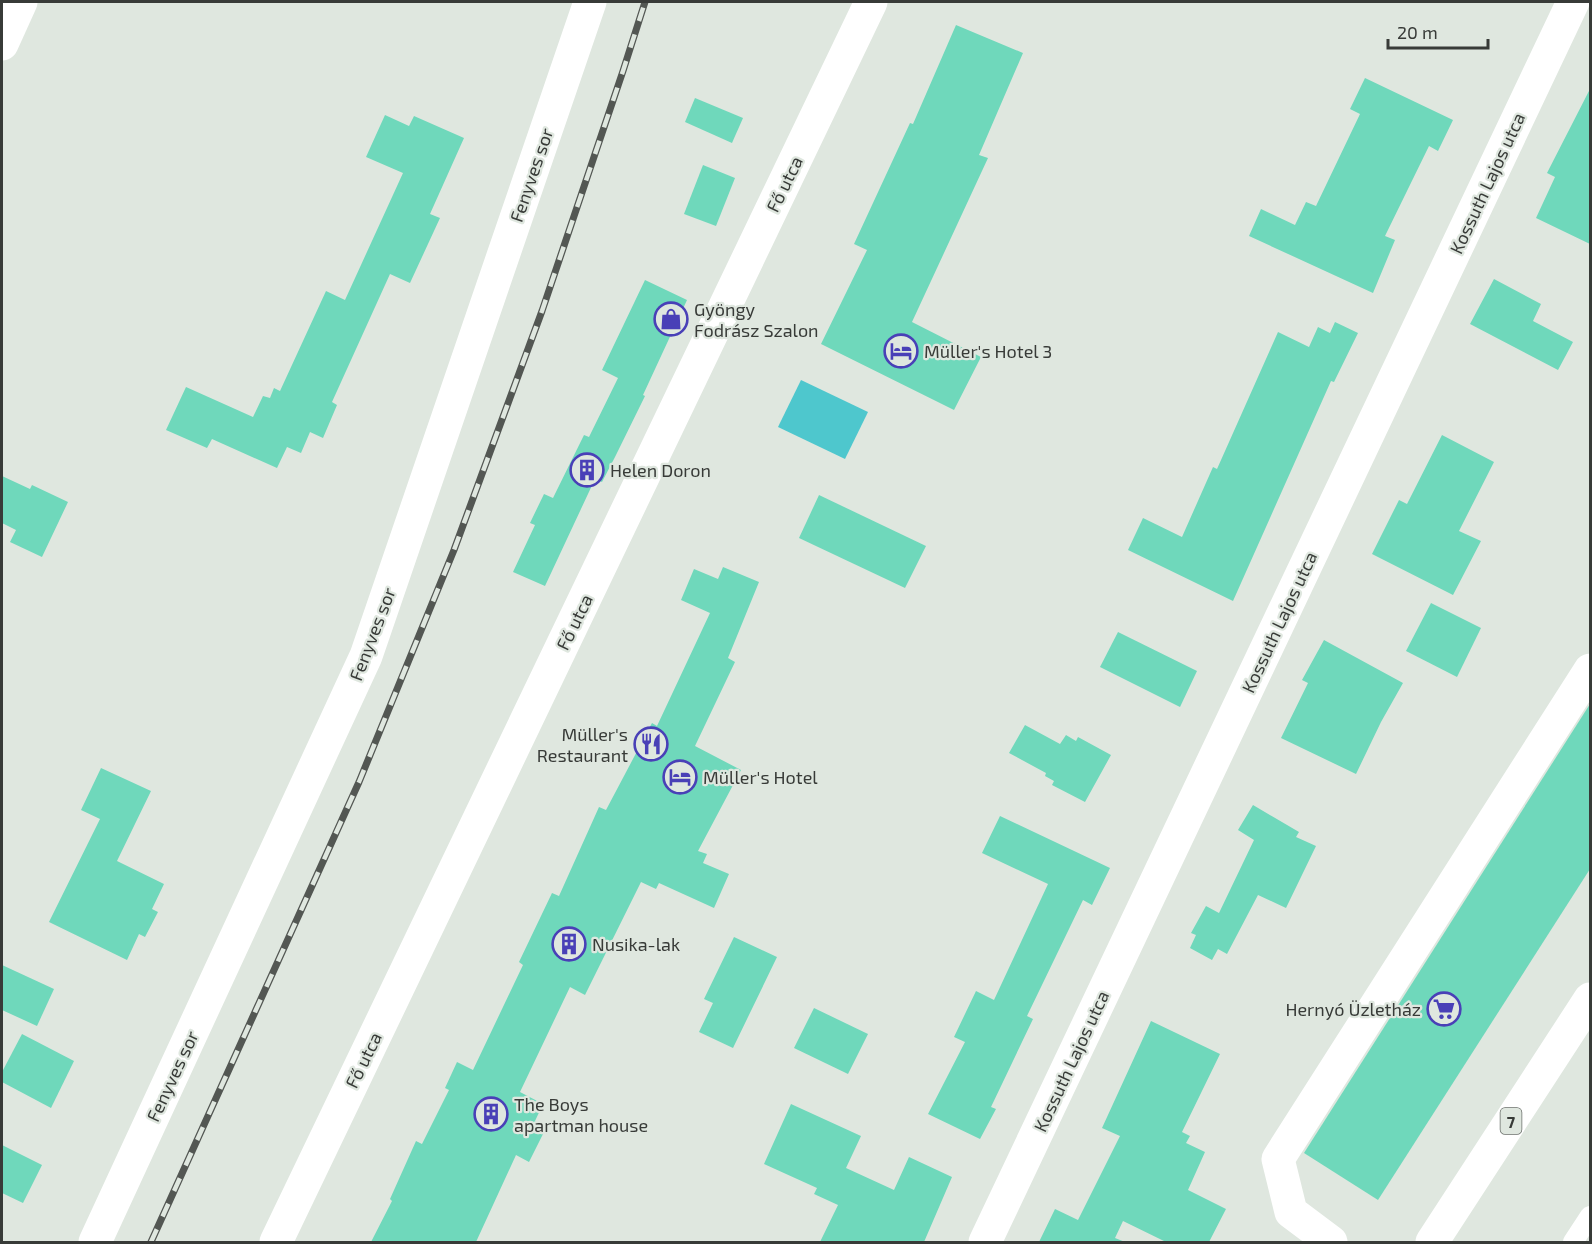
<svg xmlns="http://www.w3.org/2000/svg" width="1592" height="1244" font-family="'Exo 2',sans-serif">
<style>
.water{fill:#4ec7cd}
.building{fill:#6fd8bb}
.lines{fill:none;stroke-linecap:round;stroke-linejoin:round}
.lane{stroke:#fff;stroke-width:20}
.street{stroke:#fff;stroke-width:33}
.primary{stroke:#fff;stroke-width:33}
.rail-casing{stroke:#535753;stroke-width:7}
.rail{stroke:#dfe7df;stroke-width:4.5;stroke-dasharray:14;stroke-linecap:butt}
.labels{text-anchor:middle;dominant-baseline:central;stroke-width:4.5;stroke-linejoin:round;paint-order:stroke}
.shield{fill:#dfe7df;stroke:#6a6f6a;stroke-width:1.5}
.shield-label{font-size:16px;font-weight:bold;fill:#383b38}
.street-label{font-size:18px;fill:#383b38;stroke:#dfe7df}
.poi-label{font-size:18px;fill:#383b38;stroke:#dfe7df;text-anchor:start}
</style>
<rect width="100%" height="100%" fill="#dfe7df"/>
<!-- water -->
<polygon class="water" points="801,380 868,412 845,459 778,427"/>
<!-- building -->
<g class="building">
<polygon points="956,25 1023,53 979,155 988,158 912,322 981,357 954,410 821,344 867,250 854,244 910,123 913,124"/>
<polygon points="1365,78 1453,120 1438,151 1429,146 1385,236 1395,240 1373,293 1249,236 1261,209 1295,225 1306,202 1316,206 1360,114 1350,109"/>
<polygon points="1590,89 1590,244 1536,218 1555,177 1547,173"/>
<polygon points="695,98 743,118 732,143 685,122"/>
<polygon points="385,115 409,126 414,116 464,138 430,214 440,218 410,283 390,274 332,402 337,405 323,438 310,432 301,453 287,447 277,468 212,439 207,448 166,430 186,387 253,417 263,396 270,398 274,388 280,391 326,291 345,300 403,173 366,157"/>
<polygon points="703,165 735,178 716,226 684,214"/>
<polygon points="1494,279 1541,304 1533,321 1573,342 1558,370 1470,324"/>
<polygon points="645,280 687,300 643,395 645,396 615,457 602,482 595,479 545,586 513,572 535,525 530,523 544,494 553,498 584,435 589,437 618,378 602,370"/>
<polygon points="1335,322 1358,333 1334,382 1331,381 1233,601 1128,550 1143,518 1182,537 1213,467 1217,469 1278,332 1309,347 1318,327 1330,333"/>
<polygon points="1442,435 1494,462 1459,531 1481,541 1453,595 1372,554 1399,500 1407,504"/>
<polygon points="2,476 30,489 32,485 68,502 42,557 10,542 16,530 2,523"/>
<polygon points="819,495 926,546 905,588 799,538"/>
<polygon points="723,567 759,582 728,658 735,662 695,746 741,770 698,851 707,854 703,863 729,874 714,908 659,883 656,889 641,882 585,995 570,987 520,1092 543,1104 535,1121 547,1126 529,1162 516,1155 476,1242 371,1242 392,1201 390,1199 416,1141 422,1144 449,1090 445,1088 457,1062 473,1070 523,965 519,962 552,893 559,896 599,807 606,810 652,723 657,726 710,613 681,600 694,569 718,579"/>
<polygon points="1431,603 1481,628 1457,677 1406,651"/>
<polygon points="1118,632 1197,671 1180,707 1100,667"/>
<polygon points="1324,640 1403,683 1381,722 1356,774 1281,738 1308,683 1302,680"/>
<polygon points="1590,704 1590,869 1378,1200 1304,1153"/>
<polygon points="1025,725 1060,744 1066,735 1076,741 1078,737 1111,755 1085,802 1052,785 1054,781 1045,776 1046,773 1009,753"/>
<polygon points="101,768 151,791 117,861 164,884 152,909 158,912 145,937 139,934 127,960 49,922 100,819 81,810"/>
<polygon points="1253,805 1299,832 1296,837 1316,846 1286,908 1258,895 1227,954 1218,949 1212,960 1190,948 1196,935 1191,933 1206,906 1219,913 1254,840 1238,830"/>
<polygon points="1000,816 1110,868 1092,905 1083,900 1027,1016 1033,1019 991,1107 996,1109 980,1139 928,1114 965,1042 954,1037 976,991 994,1000 1048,884 982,853"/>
<polygon points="734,937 777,957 733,1048 699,1032 713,1003 704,999"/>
<polygon points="2,965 54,989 37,1026 2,1010"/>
<polygon points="814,1008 868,1034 848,1074 794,1048"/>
<polygon points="1151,1021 1220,1054 1182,1132 1190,1136 1186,1143 1205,1152 1188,1190 1226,1209 1209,1242 1166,1242 1123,1221 1115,1238 1125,1242 1039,1242 1055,1209 1078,1220 1120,1136 1102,1128"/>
<polygon points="22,1034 74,1061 51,1108 2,1082 2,1072"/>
<polygon points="791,1104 861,1136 846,1168 894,1190 909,1157 952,1177 924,1242 820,1242 838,1205 814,1194 817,1188 764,1164"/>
<polygon points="2,1145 42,1165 23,1203 2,1193"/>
</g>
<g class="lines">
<!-- lane -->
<polyline class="lane" points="1573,1242 1590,1216"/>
<!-- street -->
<g class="street">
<polyline points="2,44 21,2"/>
<polyline points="95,1242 366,656 590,2"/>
<polyline points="276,1242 871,2"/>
<polyline points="985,1242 1573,2"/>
<polyline points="1331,1242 1291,1212 1278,1159 1590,670"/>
</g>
<!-- primary -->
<polyline class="primary" points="1432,1242 1590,999"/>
<defs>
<polyline id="rail" points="151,1242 359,782 454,550 542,311 623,71 645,2"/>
</defs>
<!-- rail casing -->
<use href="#rail" class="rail-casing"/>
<!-- rail -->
<use href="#rail" class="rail"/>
</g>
<!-- icons -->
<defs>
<symbol id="shop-ring" viewBox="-11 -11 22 22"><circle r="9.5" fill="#dfe7df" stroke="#4940b7" stroke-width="1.5"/><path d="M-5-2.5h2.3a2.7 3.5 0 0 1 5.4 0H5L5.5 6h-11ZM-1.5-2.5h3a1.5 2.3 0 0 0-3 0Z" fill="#4940b7"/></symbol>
<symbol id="hotel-ring" viewBox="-11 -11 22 22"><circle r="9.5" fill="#dfe7df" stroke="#4940b7" stroke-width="1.5"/><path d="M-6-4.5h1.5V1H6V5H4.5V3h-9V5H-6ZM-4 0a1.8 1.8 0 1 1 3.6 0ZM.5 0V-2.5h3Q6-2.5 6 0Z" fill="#4940b7"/></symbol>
<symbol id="building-ring" viewBox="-11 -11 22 22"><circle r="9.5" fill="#dfe7df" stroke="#4940b7" stroke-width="1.5"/><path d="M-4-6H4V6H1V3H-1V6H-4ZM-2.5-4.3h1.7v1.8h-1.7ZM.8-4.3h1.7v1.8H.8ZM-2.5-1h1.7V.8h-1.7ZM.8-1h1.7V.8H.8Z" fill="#4940b7"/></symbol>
<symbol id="restaurant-ring" viewBox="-11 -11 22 22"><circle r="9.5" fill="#dfe7df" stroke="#4940b7" stroke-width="1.5"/><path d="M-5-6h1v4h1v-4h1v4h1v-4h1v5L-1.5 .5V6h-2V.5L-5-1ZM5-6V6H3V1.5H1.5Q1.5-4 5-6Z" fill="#4940b7"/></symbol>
<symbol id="supermarket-ring" viewBox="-11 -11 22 22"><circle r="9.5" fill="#dfe7df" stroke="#4940b7" stroke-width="1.5"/><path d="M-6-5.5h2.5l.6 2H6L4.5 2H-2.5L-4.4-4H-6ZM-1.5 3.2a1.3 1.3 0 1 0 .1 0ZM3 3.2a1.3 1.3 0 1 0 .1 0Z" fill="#4940b7"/></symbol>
</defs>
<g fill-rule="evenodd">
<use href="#shop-ring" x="652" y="300" width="38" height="38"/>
<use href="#hotel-ring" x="882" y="332" width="38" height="38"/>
<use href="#building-ring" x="568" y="451" width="38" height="38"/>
<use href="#restaurant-ring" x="632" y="725" width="38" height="38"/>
<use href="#hotel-ring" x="661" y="758" width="38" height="38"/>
<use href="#building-ring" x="550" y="925" width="38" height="38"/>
<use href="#supermarket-ring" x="1425" y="990" width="38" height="38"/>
<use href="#building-ring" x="472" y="1095" width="38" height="38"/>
</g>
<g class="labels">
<!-- shield labels -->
<rect class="shield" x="1500.5" y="1108" width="21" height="26" rx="4.5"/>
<g class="shield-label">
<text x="1511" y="1121">7</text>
</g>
<!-- street labels -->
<g class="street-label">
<text transform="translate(531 175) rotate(-71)">Fenyves sor</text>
<text transform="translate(1487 183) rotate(-65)">Kossuth Lajos utca</text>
<text transform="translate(784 184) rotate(-64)">Fő utca</text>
<text transform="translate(574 622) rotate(-64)">Fő utca</text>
<text transform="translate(1279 622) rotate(-65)">Kossuth Lajos utca</text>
<text transform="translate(372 634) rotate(-69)">Fenyves sor</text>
<text transform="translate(363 1060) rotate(-64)">Fő utca</text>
<text transform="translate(1071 1061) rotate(-65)">Kossuth Lajos utca</text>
<text transform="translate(172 1076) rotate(-65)">Fenyves sor</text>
</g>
<!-- poi labels -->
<g class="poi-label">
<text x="694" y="309">Gyöngy<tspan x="694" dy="21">Fodrász Szalon</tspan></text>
<text x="924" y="351">Müller's Hotel 3</text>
<text x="610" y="470">Helen Doron</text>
<text x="628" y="734" text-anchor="end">Müller's<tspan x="628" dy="21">Restaurant</tspan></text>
<text x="703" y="777">Müller's Hotel</text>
<text x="592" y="944">Nusika-lak</text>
<text x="1421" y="1009" text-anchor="end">Hernyó Üzletház</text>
<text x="514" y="1104">The Boys<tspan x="514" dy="21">apartman house</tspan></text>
</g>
</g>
<!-- border -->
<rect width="1592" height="1244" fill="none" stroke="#383b38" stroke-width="6"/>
<!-- scale -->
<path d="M1388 39v9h100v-9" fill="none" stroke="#383b38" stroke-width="3"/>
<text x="1397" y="39" font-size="18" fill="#383b38" stroke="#dfe7df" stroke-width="4.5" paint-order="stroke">20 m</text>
</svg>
